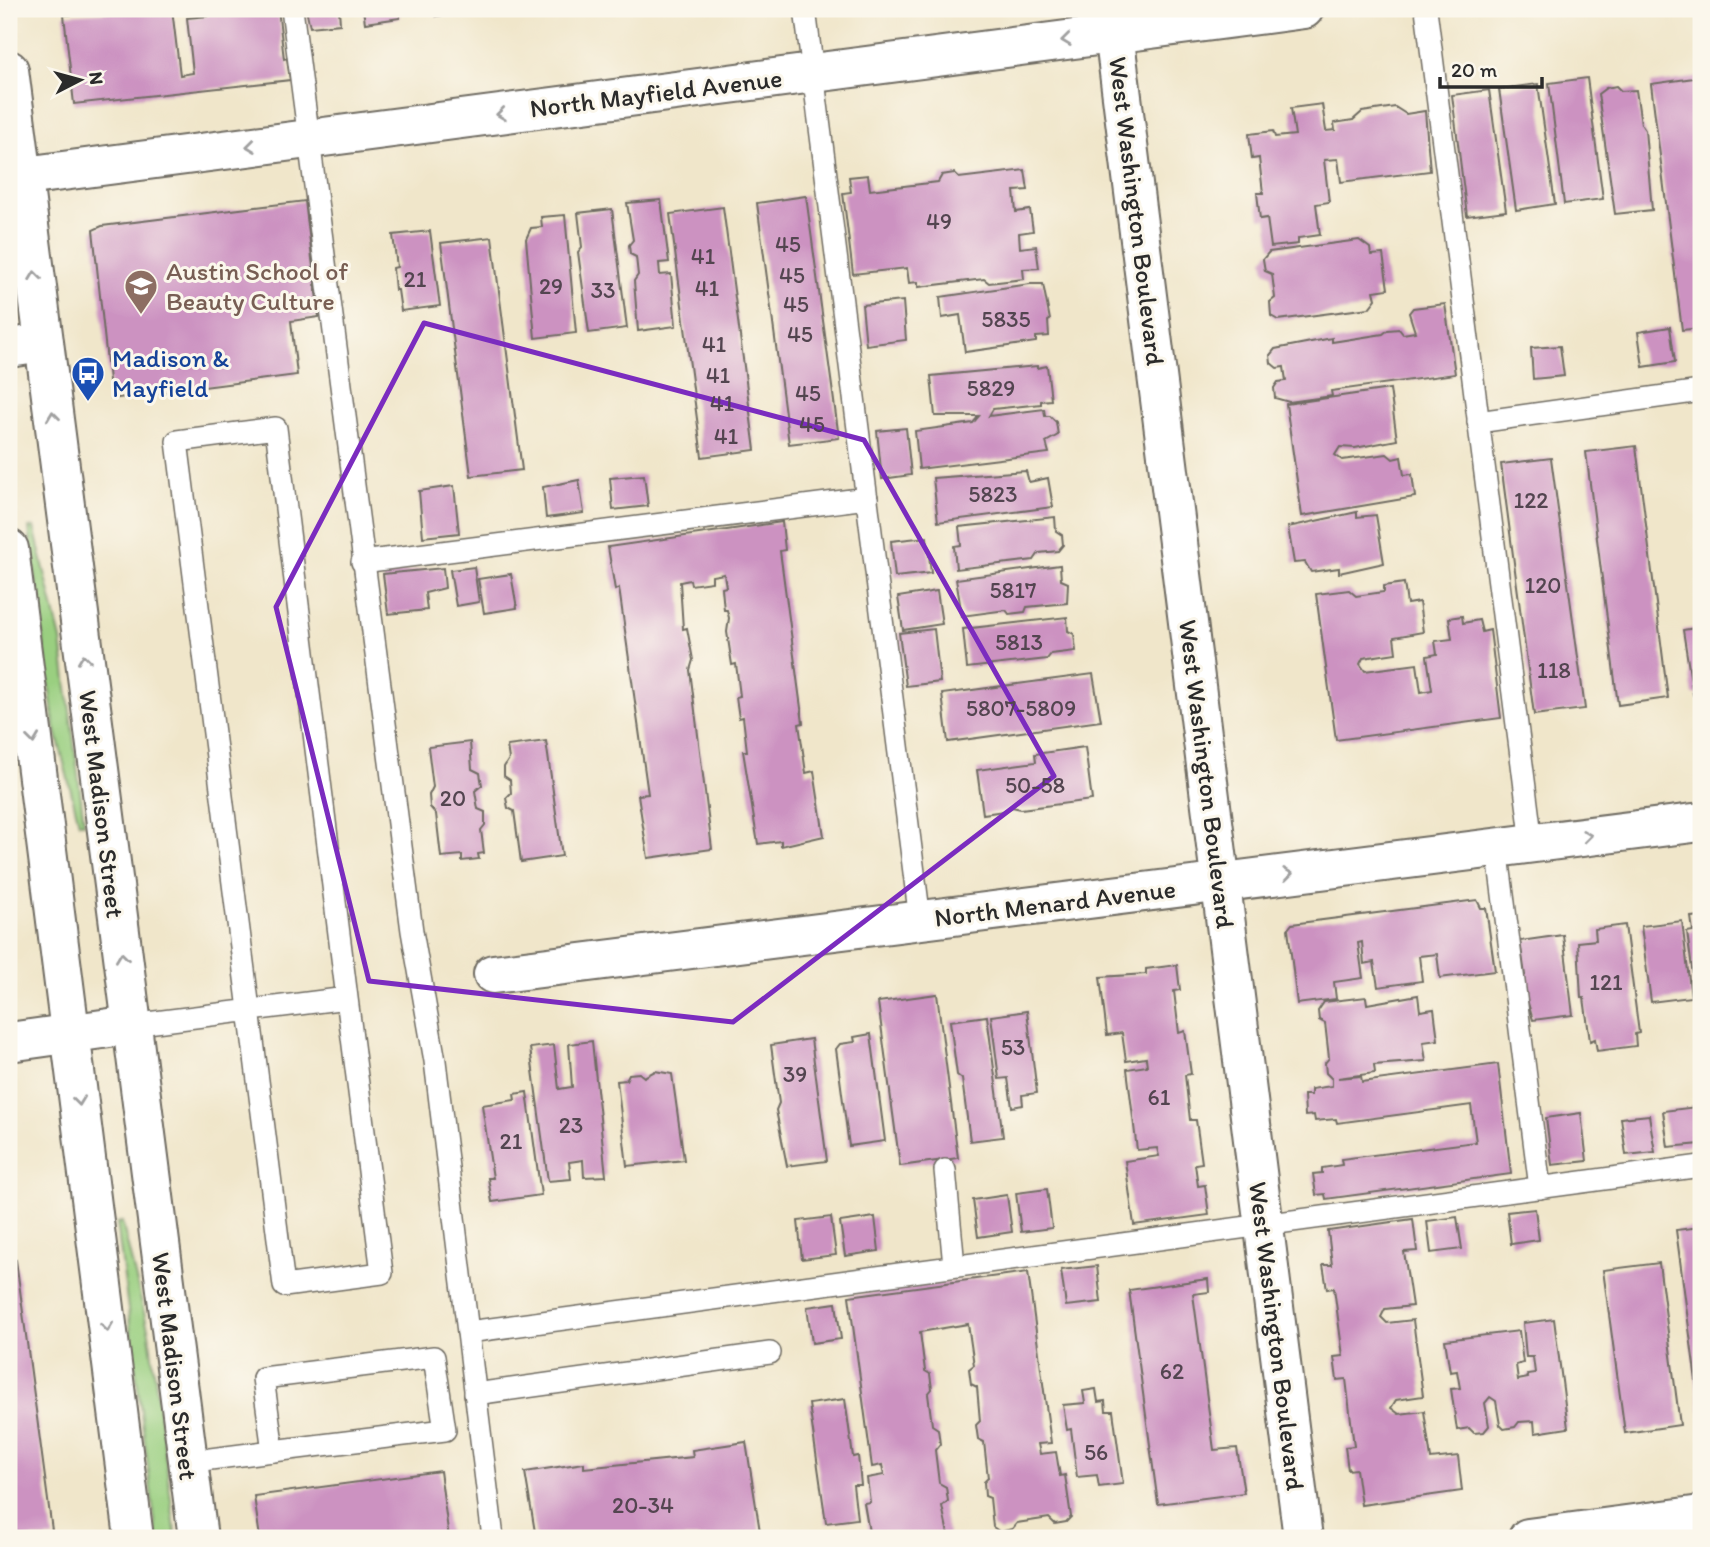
<svg xmlns="http://www.w3.org/2000/svg" width="1710" height="1547" font-family="Itim,sans-serif">
<style>
.green{fill:#9acf80;stroke:#627d56;stroke-width:2}
.building{fill:#cc92c1}
.lines{fill:none;stroke-linecap:round;stroke-linejoin:round}
.lane-casing{stroke:#706c63;stroke-width:24}
.street-casing{stroke:#706c63;stroke-width:42}
.secondary-casing{stroke:#706c63;stroke-width:42}
.lane{stroke:#fff;stroke-width:21}
.street{stroke:#fff;stroke-width:38}
.secondary{stroke:#fff;stroke-width:38}
.oneway{stroke:#a0a0a0}
.marked{fill:none;stroke:#7b2cbf;stroke-width:5;stroke-linejoin:round}
.labels{text-anchor:middle;dominant-baseline:central;stroke-width:6;stroke-linejoin:round;paint-order:stroke}
.number-label{font-size:23px;fill:#534550}
.street-label{font-size:26px;fill:#2b2b2b;stroke:#fbf7ec}
.education-label{font-size:26px;fill:#785e54;stroke:#fbf7ec;text-anchor:start}
.transit-label{font-size:26px;fill:#164399;stroke:#fbf7ec;text-anchor:start}
</style>
<rect width="100%" height="100%" fill="#fbf7ec"/>
<filter id="ink" filterUnits="userSpaceOnUse"><feTurbulence type="fractalNoise" baseFrequency=".0143" numOctaves="2"/><feDisplacementMap in="SourceGraphic" scale="14" xChannelSelector="R" yChannelSelector="G"/><feConvolveMatrix kernelMatrix="1 2 1 2 8 2 1 2 1" color-interpolation-filters="sRGB"/></filter>
<filter id="wash" filterUnits="userSpaceOnUse"><feTurbulence type="fractalNoise" baseFrequency=".00686" numOctaves="4" result="noise"/><feDisplacementMap in="SourceGraphic" scale="28" xChannelSelector="R" yChannelSelector="G"/><feGaussianBlur stdDeviation="1.57" result="paint"/><feColorMatrix in="noise" values="0 0 0 0 0 0 0 0 0 0 0 0 0 0 0 0 0 1.4 0 .05"/><feComposite in="paint" operator="in"/></filter>
<g filter="url(#wash)">
<rect width="100%" height="100%" fill="#f0e6ca"/>
<!-- green -->
<g class="green">
<polygon points="34,527 61,640 84,823 79,823 54,723 29,528"/>
<polygon points="122,1222 149,1333 176,1538 157,1538 117,1223"/>
</g>
<g id="blocks">
<!-- building -->
<g class="building">
<polygon points="154,9 172,9 180,75 193,73 187,18 208,16 208,9 278,9 284,59 287,58 290,80 74,104 64,15"/>
<polygon points="306,9 339,9 340,24 310,27"/>
<polygon points="363,9 399,9 400,18 365,23"/>
<polygon points="435,9 477,9 477,10 436,16"/>
<polygon points="1701,77 1701,328 1682,330 1651,84"/>
<polygon points="1587,78 1603,199 1564,204 1549,83"/>
<polygon points="1538,84 1555,204 1516,210 1499,89"/>
<polygon points="1616,86 1621,91 1636,90 1641,124 1645,130 1652,210 1615,214 1598,94 1606,88"/>
<polygon points="1489,90 1506,211 1467,216 1452,95"/>
<polygon points="1322,104 1326,131 1335,130 1334,123 1353,120 1362,112 1395,107 1406,114 1425,111 1430,171 1341,182 1338,159 1324,160 1329,202 1316,204 1320,235 1298,238 1298,244 1271,247 1267,218 1260,219 1257,193 1263,193 1259,158 1252,159 1249,134 1273,131 1275,137 1295,135 1291,108"/>
<polygon points="1025,170 1028,190 1014,191 1016,212 1030,210 1033,231 1019,233 1020,248 1036,246 1039,268 1023,269 1024,279 989,283 984,279 918,287 918,282 909,283 907,268 853,274 843,193 851,192 849,177 868,175 870,190 938,182 942,175 954,173 959,178"/>
<polygon points="806,196 839,438 789,444 757,203"/>
<polygon points="661,200 669,262 659,263 660,275 671,274 676,326 638,331 634,281 638,275 636,257 630,254 629,245 633,240 627,203"/>
<polygon points="305,201 319,317 291,321 297,375 111,399 93,230 102,226"/>
<polygon points="723,207 755,450 702,457 670,214"/>
<polygon points="612,209 627,328 589,333 578,252 582,247 578,213"/>
<polygon points="565,215 576,333 535,338 526,239 531,228 542,227 541,217"/>
<polygon points="430,231 440,306 401,311 398,290 395,290 393,268 397,267 393,235"/>
<polygon points="492,237 522,470 471,476 441,243"/>
<polygon points="1359,240 1370,248 1371,255 1383,254 1388,289 1374,291 1376,299 1369,308 1278,320 1271,316 1270,302 1275,298 1272,274 1265,271 1263,259 1269,252"/>
<polygon points="1030,284 1043,284 1050,320 1048,321 1049,336 1036,337 1036,342 965,352 960,315 942,318 940,297"/>
<polygon points="903,301 906,340 866,345 862,305"/>
<polygon points="1445,304 1455,374 1331,391 1332,396 1289,402 1275,398 1274,388 1278,382 1286,381 1284,367 1277,368 1271,363 1270,355 1275,349 1332,338 1332,342 1383,334 1388,330 1399,329 1403,334 1415,332 1409,313 1413,308"/>
<polygon points="1670,327 1675,362 1643,367 1638,332"/>
<polygon points="1560,346 1564,376 1533,379 1531,348"/>
<polygon points="1037,366 1037,368 1047,366 1051,400 1041,401 1041,404 993,409 989,416 1044,409 1045,416 1050,416 1056,422 1058,435 1046,442 1049,453 919,469 915,431 973,423 979,416 935,416 931,376"/>
<polygon points="1390,389 1397,440 1355,448 1340,447 1335,455 1342,460 1387,454 1393,459 1401,457 1404,475 1412,474 1415,497 1302,516 1286,404"/>
<polygon points="906,428 911,475 882,479 877,431"/>
<polygon points="1636,446 1668,698 1618,705 1586,452"/>
<polygon points="1551,458 1585,709 1534,715 1501,464"/>
<polygon points="1026,471 1029,482 1048,478 1053,507 938,522 933,478"/>
<polygon points="644,475 648,506 613,510 610,478"/>
<polygon points="579,480 584,513 546,518 543,487"/>
<polygon points="454,486 459,533 423,537 419,491"/>
<polygon points="1357,512 1357,517 1376,515 1384,563 1339,573 1339,568 1311,572 1305,562 1294,563 1288,527"/>
<polygon points="1055,517 1056,531 1062,535 1063,545 1058,551 1039,553 1034,560 956,569 954,546 961,545 959,527"/>
<polygon points="782,522 785,550 780,551 803,723 799,724 806,773 814,771 824,836 781,846 781,841 758,844 743,751 747,751 743,717 739,718 736,697 740,696 736,664 732,665 727,632 729,618 727,610 724,610 722,588 726,587 724,574 712,576 712,582 691,585 690,580 680,582 683,629 687,628 693,660 690,670 712,849 648,858 638,795 648,794 619,588 615,590 608,547"/>
<polygon points="927,537 931,573 895,577 891,541"/>
<polygon points="1060,565 1061,580 1068,583 1067,603 1027,607 1025,612 1009,614 1006,610 962,616 956,579"/>
<polygon points="474,567 479,602 456,606 450,570"/>
<polygon points="443,568 445,588 425,593 427,610 388,614 383,574"/>
<polygon points="511,574 517,608 484,613 478,579"/>
<polygon points="1404,583 1407,604 1419,602 1423,632 1394,637 1396,653 1363,658 1360,664 1365,671 1417,664 1421,692 1432,690 1427,656 1437,654 1435,641 1452,639 1449,618 1462,616 1463,623 1479,620 1482,632 1490,630 1501,718 1336,740 1316,594 1349,590 1356,596 1384,592 1384,586"/>
<polygon points="937,591 942,624 903,630 898,597"/>
<polygon points="1067,617 1068,631 1074,634 1076,651 1051,654 1047,659 967,668 963,629"/>
<polygon points="1701,627 1701,694 1693,695 1683,630"/>
<polygon points="934,629 940,682 906,686 899,633"/>
<polygon points="1093,674 1101,721 948,742 942,694"/>
<polygon points="546,741 562,856 521,862 514,811 508,808 506,798 511,793 510,780 504,776 504,767 509,759 507,746"/>
<polygon points="470,742 472,769 480,773 482,785 475,791 478,809 485,812 485,825 481,830 484,853 478,854 479,859 462,861 462,855 441,857 436,814 430,807 429,795 433,787 428,747"/>
<polygon points="1085,747 1092,800 1021,809 1012,807 1004,811 983,814 977,770 1036,762 1035,754"/>
<polygon points="1477,900 1481,908 1486,908 1495,971 1440,978 1437,954 1419,956 1422,981 1378,987 1374,962 1364,964 1362,942 1358,943 1363,978 1334,982 1336,999 1297,1004 1288,929 1292,924"/>
<polygon points="1701,916 1701,982 1694,983 1687,932 1693,931 1691,917"/>
<polygon points="1682,921 1691,997 1651,1002 1641,926"/>
<polygon points="1625,925 1639,1033 1635,1034 1636,1046 1597,1051 1595,1039 1590,1041 1584,998 1581,998 1578,942 1596,940 1595,929"/>
<polygon points="1563,935 1573,1015 1533,1020 1528,1003 1523,1003 1520,977 1525,975 1520,941"/>
<polygon points="1177,965 1180,990 1174,991 1179,1033 1185,1031 1191,1074 1185,1075 1190,1120 1196,1120 1202,1163 1195,1164 1198,1186 1205,1185 1209,1215 1134,1225 1125,1161 1159,1156 1157,1148 1137,1150 1127,1069 1147,1066 1146,1058 1126,1061 1122,1033 1107,1035 1100,977 1146,974 1146,969"/>
<polygon points="937,994 958,1158 900,1166 878,1002"/>
<polygon points="1418,995 1420,1011 1434,1009 1438,1040 1423,1042 1426,1061 1374,1065 1375,1073 1338,1078 1361,1076 1362,1082 1498,1064 1511,1174 1326,1199 1325,1194 1316,1195 1313,1174 1322,1173 1322,1168 1342,1165 1341,1159 1476,1142 1471,1105 1337,1123 1336,1119 1315,1121 1314,1115 1305,1116 1304,1095 1311,1095 1311,1089 1332,1086 1332,1079 1326,1073 1325,1063 1329,1058 1325,1023 1319,1020 1318,1011 1324,1002 1366,997 1367,1004"/>
<polygon points="1027,1011 1037,1093 1022,1095 1023,1105 1012,1107 1008,1078 999,1079 991,1016"/>
<polygon points="987,1016 1003,1137 970,1141 962,1079 957,1075 950,1021"/>
<polygon points="871,1034 885,1141 849,1146 836,1049 840,1044 855,1042 854,1037"/>
<polygon points="811,1039 827,1161 787,1166 776,1110 779,1103 771,1045"/>
<polygon points="592,1041 606,1176 584,1177 583,1160 569,1162 571,1179 548,1181 530,1048 554,1045 559,1089 572,1087 569,1044"/>
<polygon points="655,1071 672,1074 684,1160 627,1166 617,1081 626,1080 629,1074 639,1073 644,1077"/>
<polygon points="527,1092 541,1195 492,1202 488,1178 493,1178 482,1105 515,1100 514,1094"/>
<polygon points="1696,1107 1701,1144 1668,1147 1663,1111"/>
<polygon points="1581,1113 1587,1161 1552,1165 1546,1118"/>
<polygon points="1649,1115 1655,1152 1626,1155 1621,1118"/>
<polygon points="1047,1189 1052,1228 1021,1232 1016,1193"/>
<polygon points="1007,1195 1012,1232 978,1237 973,1200"/>
<polygon points="1535,1209 1539,1240 1511,1244 1507,1212"/>
<polygon points="831,1217 836,1255 802,1259 798,1221"/>
<polygon points="875,1217 879,1251 845,1256 840,1222"/>
<polygon points="1457,1217 1462,1249 1431,1253 1427,1221"/>
<polygon points="1413,1219 1417,1251 1404,1252 1412,1306 1385,1309 1381,1317 1387,1323 1413,1320 1423,1396 1396,1400 1391,1408 1399,1414 1424,1411 1431,1459 1458,1456 1462,1491 1361,1505 1356,1469 1348,1470 1345,1447 1354,1446 1346,1379 1337,1380 1334,1357 1343,1356 1334,1288 1327,1289 1323,1265 1332,1265 1328,1231"/>
<polygon points="1701,1227 1701,1411 1700,1411 1676,1230"/>
<polygon points="16,1260 53,1538 9,1538 9,1261"/>
<polygon points="1659,1263 1680,1425 1625,1433 1603,1270"/>
<polygon points="1097,1266 1101,1302 1066,1306 1061,1270"/>
<polygon points="1028,1272 1051,1443 1038,1444 1040,1454 1056,1452 1060,1476 1065,1475 1071,1517 1066,1522 1055,1524 1049,1518 1017,1523 1012,1529 1000,1532 993,1527 990,1498 985,1496 984,1482 988,1478 984,1442 978,1439 976,1425 980,1421 977,1387 971,1384 969,1369 974,1365 968,1324 920,1332 925,1371 930,1374 932,1389 928,1394 932,1425 938,1429 940,1444 935,1450 939,1483 946,1487 948,1501 942,1506 948,1534 943,1538 923,1535 870,1538 864,1503 870,1502 867,1478 884,1475 882,1465 872,1467 849,1296"/>
<polygon points="1208,1279 1209,1292 1193,1294 1214,1450 1237,1448 1244,1493 1158,1504 1129,1290"/>
<polygon points="836,1303 841,1339 812,1343 807,1307"/>
<polygon points="1554,1319 1568,1428 1535,1433 1534,1421 1519,1422 1515,1427 1504,1429 1500,1425 1496,1401 1490,1397 1485,1403 1489,1426 1484,1432 1474,1433 1469,1428 1457,1430 1451,1389 1460,1388 1457,1371 1450,1372 1445,1340 1519,1331 1523,1363 1516,1365 1518,1380 1528,1378 1527,1374 1535,1373 1533,1357 1526,1357 1523,1323"/>
<polygon points="1096,1389 1098,1402 1105,1401 1106,1411 1113,1411 1123,1484 1099,1487 1097,1475 1077,1477 1071,1429 1067,1430 1063,1405 1085,1403 1083,1391"/>
<polygon points="845,1399 853,1457 858,1456 861,1485 853,1485 857,1519 826,1523 809,1404"/>
<polygon points="746,1442 761,1538 536,1538 525,1472 584,1463 584,1468 693,1457 692,1450"/>
<polygon points="440,1471 449,1538 260,1538 254,1496"/>
</g>
</g>
</g>
<g filter="url(#ink)">
<use href="#blocks" fill-opacity="0" stroke="#706c63" stroke-width="2"/>
<g class="lines">
<defs>
<g id="lane">
<polyline points="292,9 412,931 435,1061 493,1538"/>
<polyline points="805,9 920,920"/>
<polyline points="1426,9 1532,843"/>
<polyline points="1478,422 1701,391"/>
<polyline points="362,562 867,498"/>
<polyline points="1497,847 1540,1188"/>
<path d="M131,1025C203,1016 275,1007 347,998L276,428L177,441L284,1286L382,1273L347,998"/>
<polyline points="945,1170 954,1266"/>
<polyline points="468,1332 1701,1166"/>
<polygon points="434,1357 445,1430 273,1451 263,1378"/>
<polyline points="475,1394 770,1353"/>
<polyline points="187,1462 273,1451"/>
</g>
<g id="street">
<polyline points="9,178 1304,9"/>
<polyline points="9,348 44,343"/>
<polyline points="493,974 1701,822"/>
<polyline points="9,1042 131,1025"/>
<polyline points="1528,1538 1701,1515"/>
</g>
<g id="secondary">
<polyline points="1111,9 1303,1538"/>
<polyline points="9,70 198,1538"/>
<polyline points="9,549 134,1538"/>
</g>
</defs>
<!-- lane casing -->
<use href="#lane" class="lane-casing"/>
<!-- street casing -->
<use href="#street" class="street-casing"/>
<!-- secondary casing -->
<use href="#secondary" class="secondary-casing"/>
<!-- lane -->
<use href="#lane" class="lane"/>
<!-- street -->
<use href="#street" class="street"/>
<!-- secondary -->
<use href="#secondary" class="secondary"/>
</g>
<!-- one-way arrows -->
<defs><path id="oneway-chevron" d="M-2-3.5L2.5 0L-2 3.5" fill="none" stroke-width="1.6" stroke-linecap="round" stroke-linejoin="round" transform="scale(1.75)"/></defs>
<g class="oneway">
<use href="#oneway-chevron" transform="translate(1066 40) rotate(173)"/>
<use href="#oneway-chevron" transform="translate(501 114) rotate(173)"/>
<use href="#oneway-chevron" transform="translate(251 146) rotate(173)"/>
<use href="#oneway-chevron" transform="translate(35 276) rotate(-97)"/>
<use href="#oneway-chevron" transform="translate(53 416) rotate(-97)"/>
<use href="#oneway-chevron" transform="translate(84 659) rotate(-97)"/>
<use href="#oneway-chevron" transform="translate(33 739) rotate(83)"/>
<use href="#oneway-chevron" transform="translate(1587 836) rotate(-7)"/>
<use href="#oneway-chevron" transform="translate(1288 874) rotate(-7)"/>
<use href="#oneway-chevron" transform="translate(122 957) rotate(-97)"/>
<use href="#oneway-chevron" transform="translate(79 1101) rotate(83)"/>
<use href="#oneway-chevron" transform="translate(107 1327) rotate(83)"/>
</g>
</g>
<!-- marked area -->
<path class="marked" d="M424,323L864,440L1054,776L733,1022L369,981L276,607Z"/>
<!-- icons -->
<defs>
<symbol id="school-pin" viewBox="-11 -11 22 30"><path d="M0 17L-7.5 6A9.5 9.5 0 1 1 7.5 6Z" fill="#8d6e63" stroke="#fbf7ec"/><path d="M0-5L7-2L0 1L-7-2ZM-4 1L0 2.5L4 1V4Q0 6-4 4Z" fill="#fff"/></symbol>
<symbol id="bus-pin" viewBox="-11 -11 22 30"><path d="M0 17L-7.5 6A9.5 9.5 0 1 1 7.5 6Z" fill="#1a4fb4" stroke="#fbf7ec"/><path d="M-5-6H5V4H4V6H2V4H-2V6H-4V4H-5ZM-3.5-4V0h7V-4ZM-3.5 1.2v1.5H-2V1.2ZM2 1.2v1.5H3.5V1.2Z" fill="#fff"/></symbol>
</defs>
<g fill-rule="evenodd">
<use href="#school-pin" x="122" y="267" width="38" height="52"/>
<use href="#bus-pin" x="69" y="354" width="38" height="52"/>
</g>
<g class="labels">
<!-- number labels -->
<g class="number-label">
<text x="939" y="221">49</text>
<text x="788" y="244">45</text>
<text x="703" y="256">41</text>
<text x="792" y="275">45</text>
<text x="415" y="279">21</text>
<text x="551" y="286">29</text>
<text x="707" y="288">41</text>
<text x="603" y="290">33</text>
<text x="796" y="304">45</text>
<text x="1006" y="319">5835</text>
<text x="800" y="334">45</text>
<text x="714" y="344">41</text>
<text x="718" y="375">41</text>
<text x="991" y="388">5829</text>
<text x="808" y="393">45</text>
<text x="722" y="403">41</text>
<text x="812" y="424">45</text>
<text x="726" y="436">41</text>
<text x="993" y="494">5823</text>
<text x="1531" y="500">122</text>
<text x="1543" y="585">120</text>
<text x="1013" y="590">5817</text>
<text x="1019" y="642">5813</text>
<text x="1554" y="670">118</text>
<text x="1021" y="708">5807-5809</text>
<text x="1035" y="785">50-58</text>
<text x="453" y="798">20</text>
<text x="1606" y="982">121</text>
<text x="1013" y="1047">53</text>
<text x="795" y="1074">39</text>
<text x="1159" y="1097">61</text>
<text x="571" y="1125">23</text>
<text x="511" y="1141">21</text>
<text x="1172" y="1371">62</text>
<text x="1096" y="1452">56</text>
<text x="643" y="1505">20-34</text>
</g>
<!-- street labels -->
<g class="street-label">
<text transform="translate(656 93) rotate(-7)">North Mayfield Avenue</text>
<text transform="translate(1137 211) rotate(83)">West Washington Boulevard</text>
<text transform="translate(1207 774) rotate(83)">West Washington Boulevard</text>
<text transform="translate(102 804) rotate(83)">West Madison Street</text>
<text transform="translate(1055 903) rotate(-7)">North Menard Avenue</text>
<text transform="translate(1277 1336) rotate(83)">West Washington Boulevard</text>
<text transform="translate(175 1366) rotate(83)">West Madison Street</text>
</g>
<!-- education labels -->
<g class="education-label">
<text x="166" y="271">Austin School of<tspan x="166" dy="30">Beauty Culture</tspan></text>
</g>
<!-- transit labels -->
<g class="transit-label">
<text x="112" y="358">Madison &amp;<tspan x="112" dy="30">Mayfield</tspan></text>
</g>
</g>
<!-- margin -->
<rect width="1710" height="1547" fill="none" stroke="#fbf7ec" stroke-width="35"/>
<!-- north arrow -->
<g transform="translate(80 80) rotate(84)" stroke="#fbf7ec" stroke-width="5" paint-order="stroke">
<path d="M0-5L12 26L0 18L-12 26Z" fill="#2b2b2b"/>
<text y="-10" font-size="19" font-weight="bold" text-anchor="middle" fill="#2b2b2b">N</text>
</g>
<!-- scale -->
<path d="M1440 77v10h102v-10" fill="none" stroke="#2b2b2b" stroke-width="3.5"/>
<text x="1451" y="77" font-size="21" fill="#2b2b2b" stroke="#fbf7ec" stroke-width="5" paint-order="stroke">20 m</text>
</svg>
